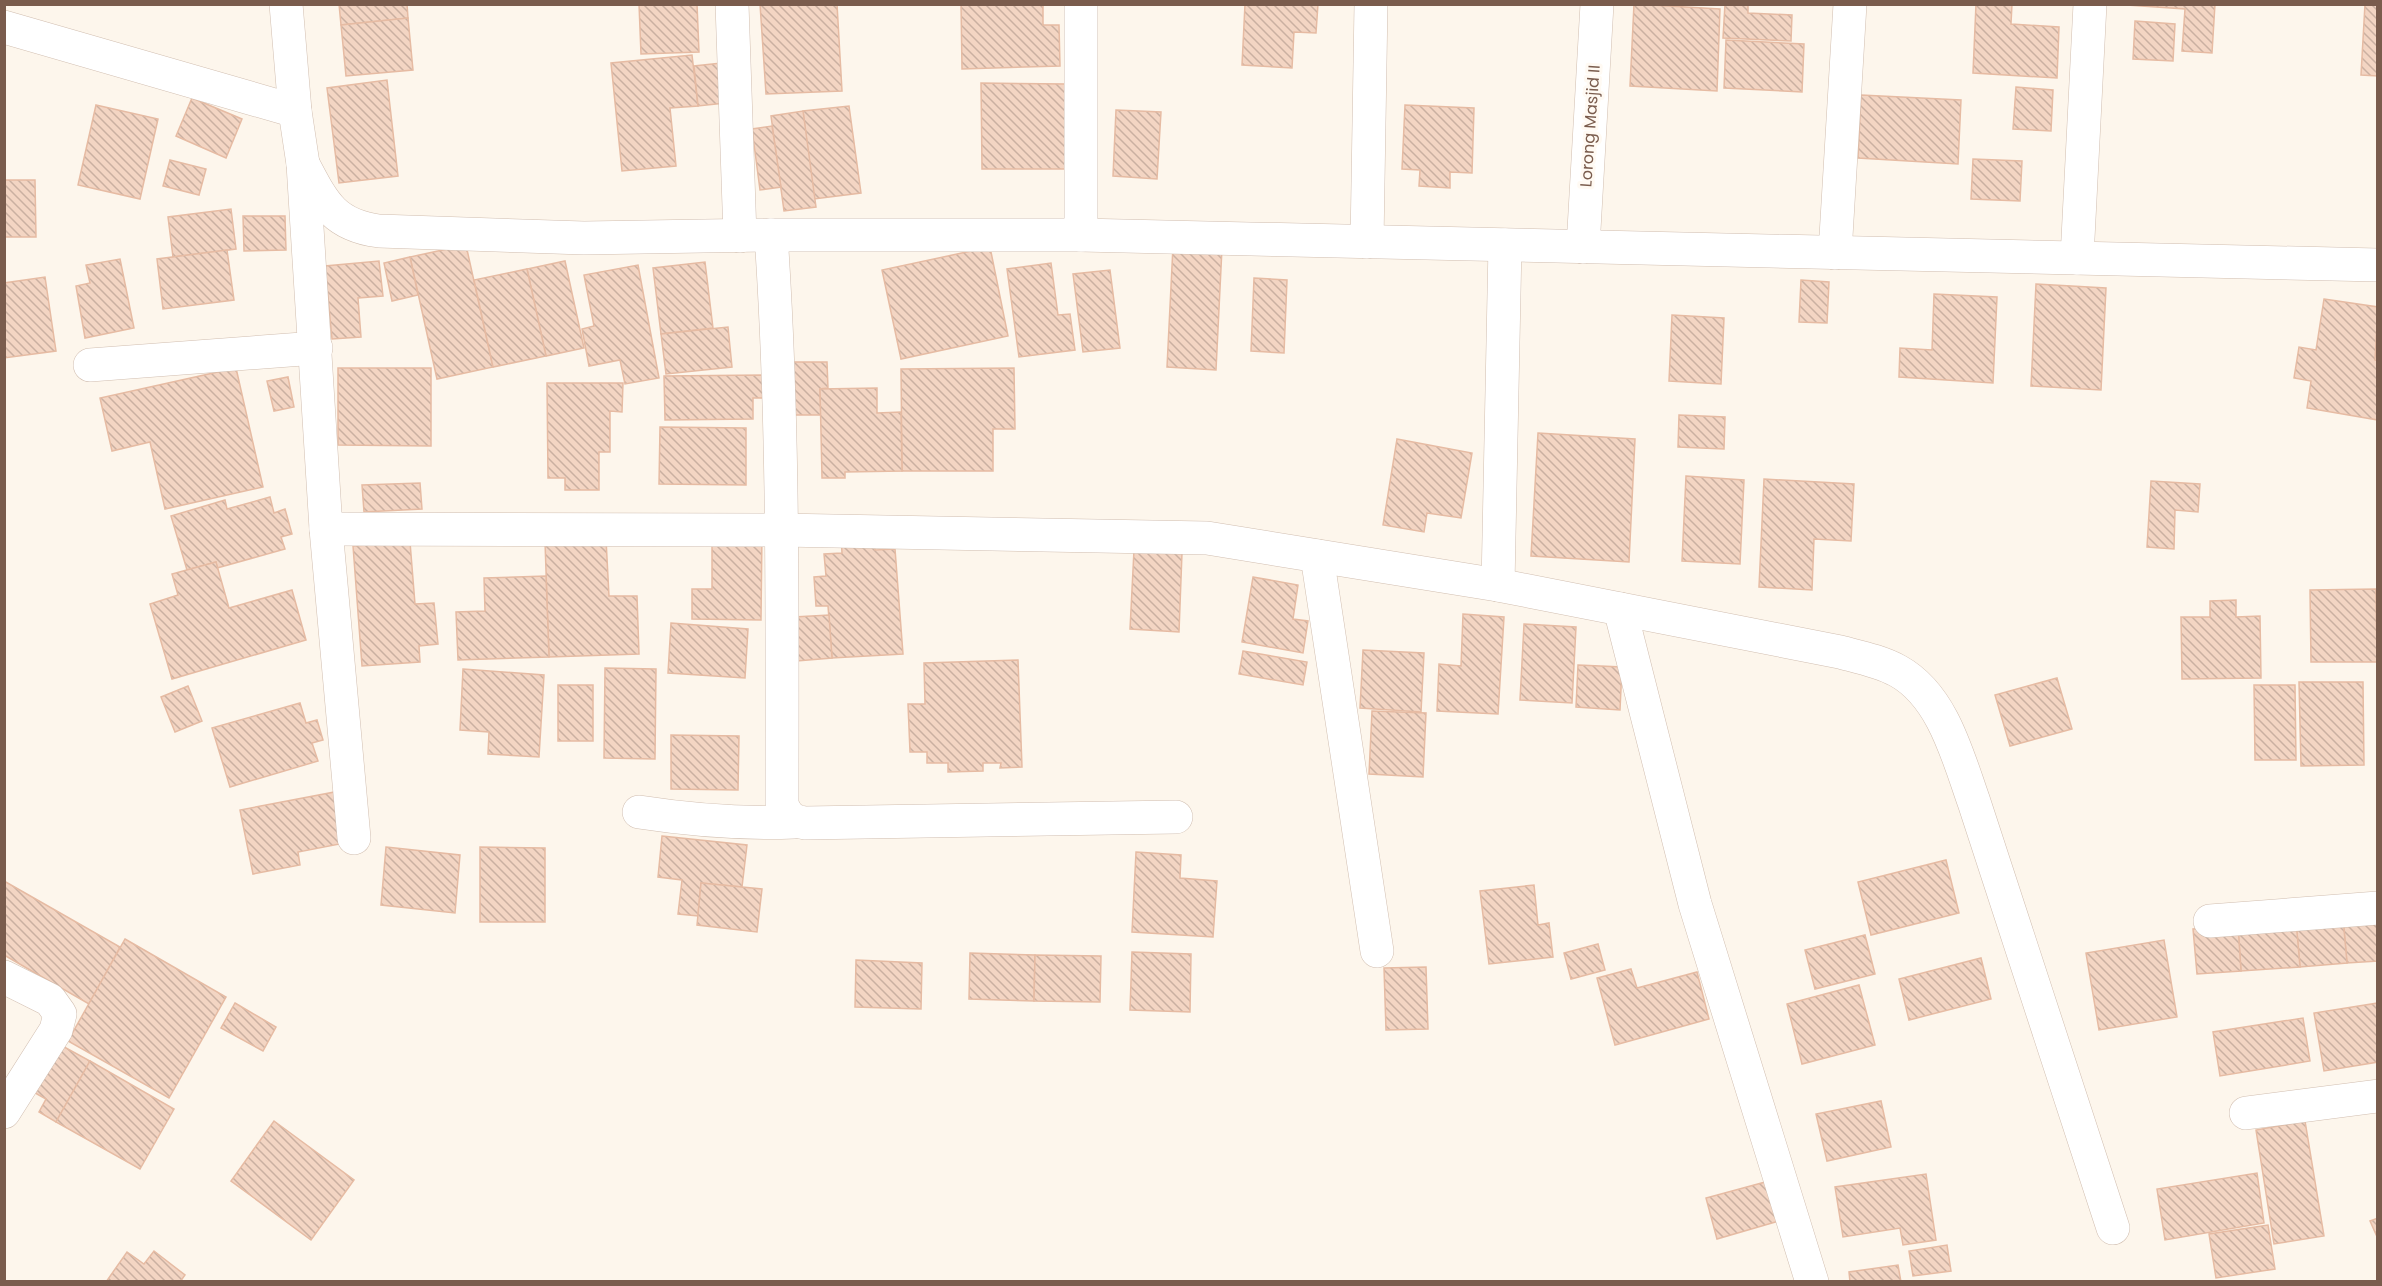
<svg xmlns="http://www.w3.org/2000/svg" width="2382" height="1286" font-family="Poppins,sans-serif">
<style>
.building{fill:url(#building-back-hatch);stroke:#e6bba3;stroke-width:1.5}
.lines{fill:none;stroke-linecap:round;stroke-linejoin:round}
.minor-casing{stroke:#d1beb0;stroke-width:34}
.minor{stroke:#fff;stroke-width:33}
.labels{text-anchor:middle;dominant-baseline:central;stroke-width:6;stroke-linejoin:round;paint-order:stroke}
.street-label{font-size:16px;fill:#7a5c4d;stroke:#fffaf3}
</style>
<defs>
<pattern id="building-back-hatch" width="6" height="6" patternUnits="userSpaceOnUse" patternTransform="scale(1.5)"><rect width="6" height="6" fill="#f3d5c3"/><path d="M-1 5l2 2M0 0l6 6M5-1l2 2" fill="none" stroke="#cab0a1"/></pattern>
</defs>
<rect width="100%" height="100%" fill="#fdf6ec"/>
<!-- building -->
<g class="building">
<polygon points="339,4 407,4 408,18 341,25"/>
<polygon points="639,4 697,4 699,52 641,54"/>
<polygon points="760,4 837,4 842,91 766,94"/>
<polygon points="961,4 1043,4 1043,25 1059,25 1060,66 962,69"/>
<polygon points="1245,4 1318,4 1316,33 1294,32 1292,68 1242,65"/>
<polygon points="1634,4 1720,9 1717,91 1630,86"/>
<polygon points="1725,4 1748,4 1748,13 1792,15 1791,41 1723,38"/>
<polygon points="1976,4 2012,4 2011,24 2059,27 2057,78 1973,73"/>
<polygon points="2112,4 2215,4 2212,53 2182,51 2185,9"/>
<polygon points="2365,4 2378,4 2378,76 2361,75"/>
<polygon points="408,18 413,70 346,76 341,25"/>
<polygon points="2135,21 2175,24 2173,61 2133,59"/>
<polygon points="1726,40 1804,44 1802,92 1724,88"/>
<polygon points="692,55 698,106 670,108 676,166 622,171 611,63"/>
<polygon points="721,63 725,103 698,106 694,66"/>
<polygon points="387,80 398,176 339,183 327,88"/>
<polygon points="981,83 1067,84 1068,169 982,169"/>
<polygon points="2016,87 2053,90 2051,131 2013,129"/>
<polygon points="1861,95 1961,100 1958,164 1858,158"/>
<polygon points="192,98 242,119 226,158 176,136"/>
<polygon points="96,105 158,119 140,199 78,185"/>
<polygon points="1405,105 1474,108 1472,173 1450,172 1450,188 1419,186 1420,170 1402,169"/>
<polygon points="849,106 861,193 814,199 803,111"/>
<polygon points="1116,110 1161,112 1157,179 1113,176"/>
<polygon points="803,111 816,207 784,211 771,116"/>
<polygon points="772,126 781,187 760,190 752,129"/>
<polygon points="1973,159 2022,161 2020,201 1971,199"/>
<polygon points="170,160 206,169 199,195 163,186"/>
<polygon points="4,180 35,180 36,237 4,237"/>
<polygon points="231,209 236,249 173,257 168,217"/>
<polygon points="243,216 285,216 286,250 244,251"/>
<polygon points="466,245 493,367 437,379 410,257"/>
<polygon points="1173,246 1222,248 1216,370 1167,367"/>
<polygon points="990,247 1008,336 901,359 882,270"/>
<polygon points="227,250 234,300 163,309 157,259"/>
<polygon points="410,257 418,295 392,301 384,263"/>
<polygon points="120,259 134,328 85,338 76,286 90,283 86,265"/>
<polygon points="379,261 383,296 358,298 361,337 332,339 325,266"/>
<polygon points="565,261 584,348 546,356 527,269"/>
<polygon points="705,262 713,328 661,334 653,268"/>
<polygon points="1051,263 1058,315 1070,314 1075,350 1019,357 1007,269"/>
<polygon points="638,265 659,378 625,384 620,360 589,366 582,329 594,326 584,275"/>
<polygon points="527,269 546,356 493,367 474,280"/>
<polygon points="1110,270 1120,348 1083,352 1073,274"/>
<polygon points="45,277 56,351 4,358 4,283"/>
<polygon points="1254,278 1287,280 1284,353 1251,351"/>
<polygon points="1801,280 1829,282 1827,323 1799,322"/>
<polygon points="2036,284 2106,288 2101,390 2031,386"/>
<polygon points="1934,294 1997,297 1993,383 1899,377 1900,348 1932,350"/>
<polygon points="2324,299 2378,307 2375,360 2378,361 2378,420 2307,408 2311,381 2294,378 2299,347 2316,350"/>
<polygon points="1672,315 1724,318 1721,384 1669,381"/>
<polygon points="728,327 732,367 666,374 661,334"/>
<polygon points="791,362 827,362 828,388 820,389 821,415 791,415"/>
<polygon points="236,368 263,487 165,509 150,442 112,451 100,398"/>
<polygon points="338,368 431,368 431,446 338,445"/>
<polygon points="1014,368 1015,429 993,429 993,471 902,471 901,369"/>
<polygon points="763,375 763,398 753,398 753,419 665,420 664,376"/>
<polygon points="288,377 294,407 274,411 267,381"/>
<polygon points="547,383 623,383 622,412 610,411 610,452 599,452 599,490 565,490 565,478 548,478"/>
<polygon points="877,388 877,413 901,412 902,471 845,472 845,478 822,478 820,389"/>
<polygon points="1679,415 1725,417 1724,449 1678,447"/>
<polygon points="660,427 746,428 746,485 659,484"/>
<polygon points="1538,433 1635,439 1629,562 1531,556"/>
<polygon points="1397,439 1472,453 1461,518 1427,513 1424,532 1383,525"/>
<polygon points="1686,476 1744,480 1740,564 1682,561"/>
<polygon points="1764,479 1854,484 1851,541 1814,539 1812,590 1759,587"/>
<polygon points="2151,481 2200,484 2198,512 2175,510 2174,549 2147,547"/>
<polygon points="420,483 422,509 364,512 362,485"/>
<polygon points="270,497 274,513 285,509 292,534 281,537 285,549 217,568 216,562 187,570 171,516 225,500 227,509"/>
<polygon points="712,533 762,533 761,620 692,619 692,589 712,589"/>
<polygon points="874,535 875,550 895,549 903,654 832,658 828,606 816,606 814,577 826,576 824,554 842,553 841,537"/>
<polygon points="606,539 609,596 637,596 639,654 549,657 545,542"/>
<polygon points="410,542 415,604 434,603 438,644 419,646 420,662 362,666 353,546"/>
<polygon points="1134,550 1182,553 1179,632 1130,629"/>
<polygon points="216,562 229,608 292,590 306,640 172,679 150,604 178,595 172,574"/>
<polygon points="546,576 549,657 458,660 456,612 485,611 484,578"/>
<polygon points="1253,577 1298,585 1293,619 1308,621 1303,653 1242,642"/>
<polygon points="2376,589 2377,662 2311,662 2310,590"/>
<polygon points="2236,600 2236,617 2260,616 2261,678 2182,679 2181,617 2210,617 2210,601"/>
<polygon points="1463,614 1504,617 1498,714 1437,711 1439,664 1461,666"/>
<polygon points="829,615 832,658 797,661 794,617"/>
<polygon points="671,623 748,629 745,678 668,673"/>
<polygon points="1524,624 1576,627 1572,703 1520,700"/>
<polygon points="1363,650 1424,653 1421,712 1360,708"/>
<polygon points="1243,651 1307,662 1303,685 1239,674"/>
<polygon points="1018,660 1022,767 1000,768 1001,763 983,763 983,771 948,772 948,763 927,763 927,752 910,752 908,704 925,704 924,663"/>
<polygon points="1578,665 1622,667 1620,710 1576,707"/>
<polygon points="605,668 656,669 655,759 604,758"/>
<polygon points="463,669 544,675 539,757 488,754 489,732 460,730"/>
<polygon points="2057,678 2072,729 2010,746 1995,695"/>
<polygon points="2299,682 2363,682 2364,765 2301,766"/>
<rect x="558" y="685" width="35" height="56"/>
<polygon points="2254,685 2295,685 2296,760 2255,760"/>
<polygon points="188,686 202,721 175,732 161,697"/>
<polygon points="300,703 306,723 317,720 323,740 312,743 318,761 230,787 212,728"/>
<polygon points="1372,711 1426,713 1423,777 1369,774"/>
<polygon points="671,735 739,736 738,790 671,789"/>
<polygon points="340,791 350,842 298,852 300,865 253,874 240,810"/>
<polygon points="662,836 747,845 742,887 701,883 698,916 678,914 682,880 658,877"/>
<polygon points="386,847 460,855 455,913 381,905"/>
<polygon points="480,847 545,848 545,922 480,922"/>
<polygon points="1136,852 1181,855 1180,878 1217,881 1213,937 1132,932"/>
<polygon points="1946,860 1959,913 1871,935 1858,882"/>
<polygon points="4,881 120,947 89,1004 4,955"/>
<polygon points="701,883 762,889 757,932 697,925"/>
<polygon points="1534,885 1538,925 1549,923 1553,957 1489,964 1480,891"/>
<polygon points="2378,916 2378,961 2347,963 2343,918"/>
<polygon points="2343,918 2347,963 2300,967 2296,921"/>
<polygon points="2296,921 2300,967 2241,971 2238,926"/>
<polygon points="2238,926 2241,971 2197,974 2193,929"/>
<polygon points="1865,935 1875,974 1815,989 1805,950"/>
<polygon points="125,939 226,997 169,1098 68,1041"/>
<polygon points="2164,940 2177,1017 2099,1030 2086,953"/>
<polygon points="1598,944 1605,970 1571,979 1564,953"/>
<polygon points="1132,952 1191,954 1190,1012 1130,1010"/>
<polygon points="970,953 1035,955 1034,1001 969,999"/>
<polygon points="1035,955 1101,956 1100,1002 1034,1001"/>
<polygon points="1981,958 1991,999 1909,1020 1899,979"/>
<polygon points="856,960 922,963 921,1009 855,1007"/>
<polygon points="1426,967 1428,1029 1386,1030 1384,968"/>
<polygon points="1631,969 1637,988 1697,972 1709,1019 1615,1045 1597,978"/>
<polygon points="1859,985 1875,1045 1802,1064 1787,1004"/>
<polygon points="235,1003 276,1027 263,1051 221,1028"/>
<polygon points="2378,1003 2378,1062 2324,1071 2314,1013"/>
<polygon points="2303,1018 2310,1061 2220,1076 2213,1032"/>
<polygon points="55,1042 90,1061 56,1122 39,1112 46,1099 28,1089"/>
<polygon points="90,1061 174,1109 140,1169 56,1122"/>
<polygon points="1881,1101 1891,1147 1827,1161 1816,1114"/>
<polygon points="274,1121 354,1180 311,1240 231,1181"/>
<polygon points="2305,1121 2324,1236 2274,1244 2256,1130"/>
<polygon points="2257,1173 2264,1223 2165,1240 2157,1189"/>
<polygon points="1926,1174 1936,1240 1903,1245 1900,1228 1843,1237 1835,1187"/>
<polygon points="1769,1181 1779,1221 1717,1239 1706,1198"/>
<polygon points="2378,1218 2378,1239 2370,1221"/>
<polygon points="2268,1225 2275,1269 2216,1278 2209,1234"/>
<polygon points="1947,1245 1951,1271 1913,1276 1909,1251"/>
<polygon points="154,1251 185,1275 180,1282 106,1282 127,1252 144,1264"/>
<polygon points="1898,1265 1901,1282 1850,1282 1849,1272"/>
</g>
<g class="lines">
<defs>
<g id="minor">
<polyline points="286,4 295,111 303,164 326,529 354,838"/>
<polyline points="732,4 740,236"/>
<polyline points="4,27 295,111"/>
<path d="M303,164C323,202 333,225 379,231L584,238L771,235H1081L2378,265"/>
<path d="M771,235C784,424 782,615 782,804C786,816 792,821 805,823L1176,817"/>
<polyline points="1081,235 1081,4"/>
<polyline points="1367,242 1371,4"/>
<polyline points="1583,247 1597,4"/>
<polyline points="1835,253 1850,4"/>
<polyline points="2077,258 2090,4"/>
<polyline points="90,365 316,348"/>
<path d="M326,529L781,530L1207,538L1498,585L1840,652C1859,657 1880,661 1898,671C1943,696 1958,757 1974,802L2113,1228"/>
<polyline points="1317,556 1377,951"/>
<polyline points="1498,585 1505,245"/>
<polyline points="1620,609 1695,904 1812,1282"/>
<path d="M639,812C691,820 742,824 794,822"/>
<polyline points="2210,921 2378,908"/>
<polyline points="4,977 50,1000 60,1014 56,1030 4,1112"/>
<polyline points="2246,1113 2378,1096"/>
</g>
</defs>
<!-- minor casing -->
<use href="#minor" class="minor-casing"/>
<!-- minor -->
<use href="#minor" class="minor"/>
</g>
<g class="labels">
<!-- street labels -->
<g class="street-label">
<text transform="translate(1590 126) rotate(-86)">Lorong Masjid II</text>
</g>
</g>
<!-- border -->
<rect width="2382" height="1286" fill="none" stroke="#7a5c4d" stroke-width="12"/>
</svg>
